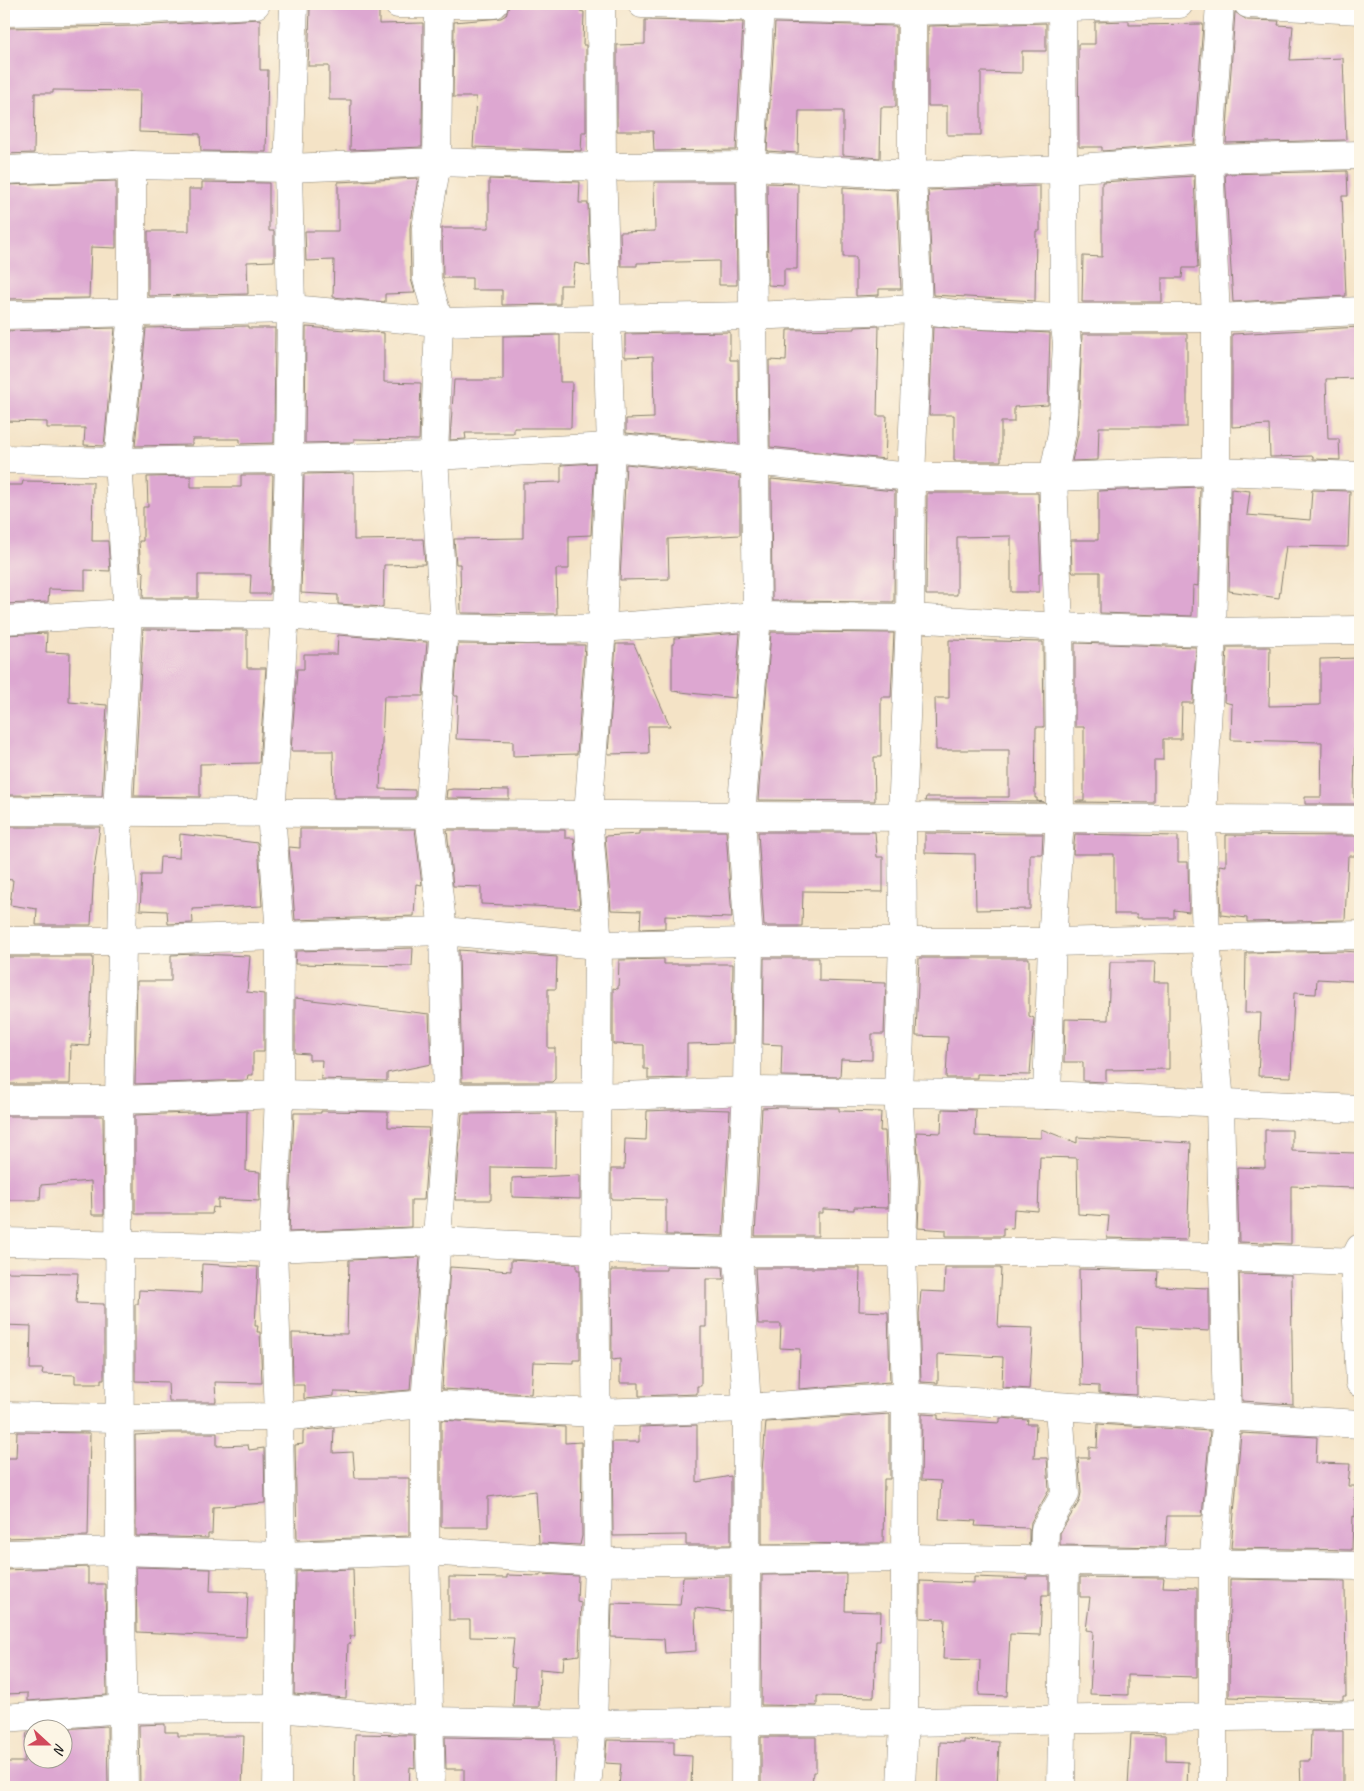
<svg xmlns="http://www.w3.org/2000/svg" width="1364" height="1791" font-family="Caveat,sans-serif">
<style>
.building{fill:#dda7d1}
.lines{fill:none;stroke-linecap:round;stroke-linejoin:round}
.street-casing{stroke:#888071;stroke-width:29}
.street{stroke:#fff;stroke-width:28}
</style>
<rect width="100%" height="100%" fill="#fcf5e5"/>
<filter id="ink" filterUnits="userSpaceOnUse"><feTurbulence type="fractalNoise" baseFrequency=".02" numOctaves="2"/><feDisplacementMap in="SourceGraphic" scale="10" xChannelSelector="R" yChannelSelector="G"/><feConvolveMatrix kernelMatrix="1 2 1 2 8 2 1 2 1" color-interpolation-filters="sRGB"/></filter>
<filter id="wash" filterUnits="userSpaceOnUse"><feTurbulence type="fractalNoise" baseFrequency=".0096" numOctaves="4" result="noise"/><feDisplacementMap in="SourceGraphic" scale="20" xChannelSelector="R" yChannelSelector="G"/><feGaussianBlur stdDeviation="1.12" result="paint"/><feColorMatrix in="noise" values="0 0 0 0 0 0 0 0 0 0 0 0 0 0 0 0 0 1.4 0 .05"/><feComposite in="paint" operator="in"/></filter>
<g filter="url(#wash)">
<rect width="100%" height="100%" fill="#f4e3c6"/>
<g id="blocks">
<!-- building -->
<g class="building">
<polygon points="509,5 580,7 580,11 584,12 583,45 586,45 586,132 582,132 581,151 473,147 476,97 453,97 454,22 501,18 506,15"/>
<polygon points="310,8 379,8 379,24 423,23 422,147 350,150 351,100 329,100 329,66 308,66"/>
<polygon points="1235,12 1247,20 1279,21 1278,25 1293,26 1290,60 1343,58 1346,140 1226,143"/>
<polygon points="260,19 260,70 268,70 266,152 201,151 200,134 139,132 140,91 53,90 53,93 35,93 34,153 4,154 4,28 135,26"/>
<polygon points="645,20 743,22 736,150 654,151 653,131 617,131 617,45 645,44"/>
<polygon points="1129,21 1129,25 1203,24 1194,144 1102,151 1102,147 1079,147 1078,44 1095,44 1095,22"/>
<polygon points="775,23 896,26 896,107 881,107 880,158 843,155 843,111 799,111 798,153 767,151"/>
<polygon points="1046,23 1046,51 1022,51 1022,73 981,72 981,135 947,135 947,106 928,106 928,26"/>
<polygon points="1347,171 1348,196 1342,196 1346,296 1233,302 1225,174"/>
<polygon points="1194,176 1198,268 1183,268 1182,278 1162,278 1162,302 1082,302 1083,256 1102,257 1102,182"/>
<polygon points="418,178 410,228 411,279 415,293 385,294 385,302 333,297 334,260 306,261 305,231 338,231 338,182"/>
<polygon points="489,179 580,182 579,203 588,203 590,266 575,263 572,285 560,285 560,304 502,305 502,290 472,290 472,278 443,278 442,228 489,228"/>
<polygon points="116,181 116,248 91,247 89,298 4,299 4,185"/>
<polygon points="202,182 269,183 269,231 274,231 274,261 247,262 248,294 148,296 148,231 189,231 189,189 202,189"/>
<polygon points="654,182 736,182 737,285 719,285 719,261 637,263 637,266 621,266 620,232 655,231"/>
<polygon points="767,183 798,184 797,269 784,269 784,286 768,285"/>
<polygon points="1040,186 1040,231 1036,231 1035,301 933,295 928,190"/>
<polygon points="843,187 897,190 901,289 879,289 879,295 856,296 856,257 843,257"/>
<polygon points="248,326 248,328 275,328 274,443 240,444 240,439 192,439 192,445 135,446 146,328"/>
<polygon points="879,326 877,416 887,416 885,459 770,447 769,360 786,361 787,330 855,329 855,327"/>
<polygon points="306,327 384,333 384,382 421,383 419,440 354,439 354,442 305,443"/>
<polygon points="933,327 1050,333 1048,405 1014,407 1014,422 1001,422 1001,461 954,461 954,415 929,415"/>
<polygon points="1360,327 1360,378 1326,379 1328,439 1339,439 1340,460 1313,459 1313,456 1270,457 1269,425 1232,427 1232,334"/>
<polygon points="115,328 104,446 84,445 85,428 47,428 47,422 4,421 4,331"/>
<polygon points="730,332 730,360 738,360 739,444 626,433 626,419 654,418 653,356 625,357 625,334"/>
<polygon points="1082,334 1187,334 1187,427 1099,427 1098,460 1072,461 1078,434"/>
<polygon points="560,335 560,382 572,382 571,428 514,428 514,433 465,433 466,439 450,440 454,380 503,380 503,336"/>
<polygon points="595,463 591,535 569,536 569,569 556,569 557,614 461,613 460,564 456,564 454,539 523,538 523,483 561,482 561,465"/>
<polygon points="626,464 740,476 740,535 668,539 669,579 620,580"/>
<polygon points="354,473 354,540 423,539 425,564 384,565 383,607 338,604 338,595 301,593 304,474"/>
<polygon points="241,475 273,475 270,594 250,594 251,575 198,575 198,598 143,598 144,572 141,571 139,541 143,541 143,507 148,507 147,477 191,476 191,487 241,487"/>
<polygon points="771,479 895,491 894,602 772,601"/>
<polygon points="23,481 93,482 92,541 108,541 110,571 85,570 85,590 49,589 48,602 4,604 4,485 22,485"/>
<polygon points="1200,487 1198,586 1193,585 1192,616 1100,613 1100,572 1072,572 1071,540 1098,540 1098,491"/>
<polygon points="1231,489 1250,491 1247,515 1310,520 1312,490 1350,491 1348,547 1286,546 1279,598 1229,591"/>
<polygon points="927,493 1038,493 1041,573 1039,573 1039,592 1011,592 1011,536 957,537 957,595 926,595"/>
<polygon points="143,629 247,630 247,668 266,668 259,763 200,764 200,797 134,796"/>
<polygon points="771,632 894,633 891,697 881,697 881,757 874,757 875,801 758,800"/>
<polygon points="47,633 46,652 70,653 69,702 107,705 102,796 4,795 4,635"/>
<polygon points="740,633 735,698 672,691 672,644 674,644 674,638"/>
<polygon points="338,635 427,642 423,696 384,696 380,789 415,790 415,798 334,798 333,751 291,751 297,669 304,669 304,654 337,654"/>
<polygon points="949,640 1043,642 1044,727 1036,727 1035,798 1037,798 1037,801 1044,802 925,801 926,797 1009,797 1009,750 936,750 935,698 949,698"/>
<polygon points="1075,643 1196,647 1193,703 1182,703 1181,739 1163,739 1163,760 1154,760 1154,803 1076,802 1076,801 1084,801 1084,727 1075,727"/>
<polygon points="458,644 585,645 577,754 513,756 513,741 456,739 458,696 454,696"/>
<polygon points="616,644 634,644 670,726 648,726 649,753 608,754"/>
<polygon points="1227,647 1270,647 1269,706 1320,705 1320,659 1360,658 1360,697 1356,697 1354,798 1358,798 1358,804 1305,804 1305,797 1321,797 1322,742 1231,740 1232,704 1224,702"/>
<polygon points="453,789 509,790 509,799 446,798 447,790"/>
<polygon points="4,827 100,827 94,870 91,925 36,925 37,909 10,905 13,880 4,879"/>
<polygon points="300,829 415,829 422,885 416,884 414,916 295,920 289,847 300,848"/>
<polygon points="447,830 565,830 565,838 574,838 580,908 481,904 481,887 453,886"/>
<polygon points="639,831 726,831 732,918 665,916 665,928 640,929 641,911 611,910 605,836 639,834"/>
<polygon points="758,832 875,832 877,857 883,857 883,892 803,891 802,926 764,926"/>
<polygon points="925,833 1043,834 1042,854 1030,854 1030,909 976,910 975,854 925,853"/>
<polygon points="180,834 258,843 262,906 192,909 193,923 168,924 167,911 140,910 142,875 159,875 160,857 179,858"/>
<polygon points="1075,834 1178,836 1178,862 1188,862 1189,912 1174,910 1174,918 1137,918 1137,914 1114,914 1114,854 1073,854"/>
<polygon points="1226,835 1357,836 1356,856 1348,856 1345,920 1247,922 1247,918 1221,915 1219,865 1226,866"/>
<polygon points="413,948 412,966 295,964 296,951"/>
<polygon points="459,950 557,957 556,989 548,989 548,1048 555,1048 555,1079 552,1082 462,1082"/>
<polygon points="1344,951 1356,952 1354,981 1317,979 1316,994 1294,993 1291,1077 1258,1076 1261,1013 1245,1013 1246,953"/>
<polygon points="196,954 250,956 247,992 264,994 264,1052 253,1052 253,1075 248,1075 247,1080 135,1084 137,981 171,981 171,955"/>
<polygon points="4,957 93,957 89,1046 71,1045 70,1084 4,1084"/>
<polygon points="764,958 819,958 819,981 886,983 884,1034 872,1034 872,1060 841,1059 840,1077 781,1076 782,1045 763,1044"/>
<polygon points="919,958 1029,958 1029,1016 1034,1018 1030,1075 977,1074 977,1078 946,1078 948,1037 916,1036"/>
<polygon points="664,959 664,964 733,964 732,1043 687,1044 687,1078 648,1079 648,1069 644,1069 644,1045 613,1044 613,988 618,989 619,960"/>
<polygon points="1110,962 1155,962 1154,982 1169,982 1169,1069 1106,1070 1106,1082 1083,1081 1083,1062 1064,1062 1065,1019 1108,1020"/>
<polygon points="295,998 429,1014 431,1064 387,1073 387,1081 321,1079 322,1060 309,1060 309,1054 295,1053"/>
<polygon points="779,1107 839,1108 839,1111 881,1112 880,1131 885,1131 888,1208 854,1207 854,1210 823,1209 823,1213 818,1213 818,1236 755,1236 762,1108"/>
<polygon points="695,1109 730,1110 723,1236 666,1235 666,1200 611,1199 611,1169 624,1169 625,1139 646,1140 647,1111"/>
<polygon points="942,1109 976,1110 975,1136 1041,1138 1041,1129 1077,1143 1077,1137 1191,1143 1187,1240 1107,1238 1109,1216 1078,1214 1077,1158 1040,1157 1038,1211 1014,1209 1013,1229 1003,1228 1003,1236 946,1236 946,1230 918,1228 920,1181 916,1132 941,1133"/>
<polygon points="247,1111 246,1171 260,1172 259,1201 218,1199 218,1208 213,1207 212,1214 135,1214 135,1115"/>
<polygon points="321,1111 388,1112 388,1127 429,1128 424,1200 411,1200 411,1227 289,1232 294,1113 321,1113"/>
<polygon points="556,1113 555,1168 491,1167 491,1200 455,1200 462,1114"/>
<polygon points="4,1116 103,1116 104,1215 92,1215 91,1181 41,1185 40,1200 4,1200"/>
<polygon points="1265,1130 1292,1130 1292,1151 1356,1153 1355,1188 1291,1186 1291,1244 1239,1242 1237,1167 1265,1168"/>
<polygon points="580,1175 580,1199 512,1197 512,1178"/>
<polygon points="420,1257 410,1390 373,1393 334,1392 334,1396 304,1399 304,1385 293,1385 292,1333 347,1334 349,1260"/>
<polygon points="511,1260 577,1264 577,1270 580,1270 580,1360 573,1360 573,1363 533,1362 531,1394 442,1389 450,1267 511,1271"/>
<polygon points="202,1264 258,1267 255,1326 258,1326 257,1332 260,1332 262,1383 215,1382 216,1402 169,1402 168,1382 135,1381 135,1304 138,1304 139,1290 201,1293"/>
<polygon points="666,1266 723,1267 724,1279 706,1279 706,1327 701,1327 701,1386 697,1386 697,1394 639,1396 639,1383 620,1383 620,1359 612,1360 611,1270 666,1270"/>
<polygon points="755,1268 860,1268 859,1311 888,1312 890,1382 799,1389 800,1349 780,1348 781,1324 758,1324"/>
<polygon points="945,1268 1001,1268 998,1327 1033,1328 1029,1389 1002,1387 1003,1357 938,1354 938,1383 921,1382 919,1314 921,1291 944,1292"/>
<polygon points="1079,1269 1158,1271 1157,1286 1209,1288 1209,1331 1136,1327 1137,1395 1099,1393 1099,1386 1081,1385"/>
<polygon points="4,1272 78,1273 76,1303 104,1304 104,1379 101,1379 101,1383 75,1383 75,1375 42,1374 43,1369 30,1369 31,1326 4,1325"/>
<polygon points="1239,1274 1291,1275 1293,1404 1242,1401"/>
<polygon points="890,1414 890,1479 884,1479 883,1543 762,1544 762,1471 766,1422"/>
<polygon points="922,1414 938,1415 938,1419 943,1420 1000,1423 1000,1418 1028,1420 1027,1424 1036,1424 1034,1458 1047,1458 1049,1490 1031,1522 1029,1545 1029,1528 975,1526 976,1521 939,1519 941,1481 921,1480"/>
<polygon points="441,1420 565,1427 565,1443 581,1442 582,1536 580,1545 539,1543 536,1491 488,1497 488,1527 441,1527"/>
<polygon points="1098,1424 1210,1431 1202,1516 1167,1516 1165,1547 1060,1545 1060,1533 1079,1502 1081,1493 1078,1458 1089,1458 1089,1447 1097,1448"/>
<polygon points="697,1425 697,1482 731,1476 731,1545 686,1545 686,1535 613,1536 612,1442 639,1442 639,1427"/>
<polygon points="334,1428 333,1453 353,1452 355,1478 409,1478 409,1536 297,1540 295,1445 303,1444 303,1431"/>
<polygon points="17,1432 90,1433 88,1536 4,1538 4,1458 16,1458"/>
<polygon points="170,1433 217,1433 217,1446 248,1445 249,1450 264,1448 265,1503 213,1507 212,1534 208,1534 208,1538 136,1536 135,1435"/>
<polygon points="1241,1433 1317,1437 1316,1463 1350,1464 1348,1486 1355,1486 1355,1517 1353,1516 1352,1550 1231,1548"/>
<polygon points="88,1567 88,1584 105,1584 107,1695 28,1701 28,1693 6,1694 4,1570"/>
<polygon points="136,1567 211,1569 210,1591 248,1592 246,1637 137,1632"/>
<polygon points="353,1569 355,1636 350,1636 351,1643 348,1643 346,1698 294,1694 296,1571"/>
<polygon points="540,1574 578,1576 577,1601 581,1602 579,1655 564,1657 563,1671 540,1669 539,1707 513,1707 515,1668 511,1667 514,1638 470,1637 470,1620 449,1620 449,1577 507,1578 507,1575 540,1576"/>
<polygon points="846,1574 845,1611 881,1612 880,1641 876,1641 874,1697 817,1696 817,1706 761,1705 762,1575"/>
<polygon points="730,1576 730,1612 695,1608 696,1651 665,1653 664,1639 611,1637 612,1603 680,1605 683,1577"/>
<polygon points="1027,1576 1049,1576 1049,1595 1042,1595 1040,1635 1010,1634 1007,1696 979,1695 980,1660 943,1659 945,1619 920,1618 920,1581 974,1583 974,1577 1027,1579"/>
<polygon points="1080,1577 1164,1578 1163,1587 1197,1588 1197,1677 1128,1675 1128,1695 1090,1694 1093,1631 1086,1630 1090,1597 1080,1597"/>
<polygon points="1230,1579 1345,1581 1346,1696 1343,1696 1343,1700 1229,1697"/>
<polygon points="165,1724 165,1732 178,1732 178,1736 244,1736 242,1787 140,1787 139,1725"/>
<polygon points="107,1726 108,1787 4,1787 4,1762 24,1762 27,1732 32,1732 32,1758 62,1758 62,1729"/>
<polygon points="1311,1731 1343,1731 1343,1787 1301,1787 1300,1761 1310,1761"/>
<polygon points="355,1734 414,1735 415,1768 410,1767 409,1787 354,1787"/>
<polygon points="1131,1734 1166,1735 1166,1761 1188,1762 1187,1787 1128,1787"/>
<polygon points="445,1737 555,1739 554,1787 464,1787 464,1769 446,1769"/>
<polygon points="761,1737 816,1737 816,1772 813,1772 812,1787 761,1787"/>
<polygon points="607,1740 674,1741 674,1755 692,1756 691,1787 619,1787 621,1764 605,1763"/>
<polygon points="964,1740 999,1742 997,1787 938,1787 940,1742 964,1743"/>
</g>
</g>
</g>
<g filter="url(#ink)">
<use href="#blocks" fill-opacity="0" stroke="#888071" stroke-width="1"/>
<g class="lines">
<defs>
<g id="street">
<polyline points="398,4 494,4"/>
<polyline points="642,4 912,11 1179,4"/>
<polyline points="1248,4 1360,10"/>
<polyline points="4,12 134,10 256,4"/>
<polyline points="4,170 132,165 288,168 437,162 602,167 751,166 912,175 1062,169 1209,159 1360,155"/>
<polyline points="4,315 291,309 439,322 752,316 918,309 956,314 1064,318 1216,318 1360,311"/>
<polyline points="4,459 118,462 434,456 611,447 911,477 1053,477 1216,471 1360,476"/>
<polyline points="4,620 128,613 285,615 444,628 528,630 602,628 757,616 910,618 1059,627 1212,632 1360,630"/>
<polyline points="4,811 1360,820"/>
<polyline points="4,941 120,941 443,931 598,945 749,942 1052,942 1360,935"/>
<polyline points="1047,1095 1052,942 1060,818 1059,627 1053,477 1062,433 1067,343 1064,318 1062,4"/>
<polyline points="4,1100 119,1100 279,1094 447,1098 598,1097 747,1091 1047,1095 1360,1109"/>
<polyline points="4,1242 273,1248 438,1241 595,1249 738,1252 1053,1252 1360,1262"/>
<polyline points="1360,1248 1354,1260 1360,1383"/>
<polyline points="4,1416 120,1418 279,1417 425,1404 595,1413 747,1408 906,1397 1360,1424"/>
<polyline points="4,1554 120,1551 281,1556 425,1551 598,1562 905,1558 1360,1566"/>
<polyline points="1044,1561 1045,1529 1065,1494 1059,1407"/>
<polyline points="4,1718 124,1709 278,1708 429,1721 593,1724 745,1721 904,1722 1360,1715"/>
<polyline points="124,1787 120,1551 119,1100 123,895 117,812 128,613 118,462 132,312 132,165"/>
<polyline points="277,1787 281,1556 279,1417 273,1248 279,1094 280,934 271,813 285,615 289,457 291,309 288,168 294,4"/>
<polyline points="431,1787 425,1551 425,1404 447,1098 443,931 429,814 444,628 434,456 439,322 427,279 426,228 437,162 439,4"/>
<polyline points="587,1787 593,1724 598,1562 595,1249 598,945 588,815 602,628 611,447 602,167 601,4"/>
<polyline points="745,1787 747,1408 738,1252 747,1091 749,942 741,816 757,616 751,166 760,4"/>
<polyline points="901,1787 904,1722 906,1397 902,1251 904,1181 898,1094 903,941 902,817 910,618 911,477 918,309 912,175 912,4"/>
<polyline points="1061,1787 1065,1562"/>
<polyline points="1213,1787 1213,1564 1227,1415 1220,1103 1206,938 1202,819 1212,632 1216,471 1216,318 1209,159 1220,4"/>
</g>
</defs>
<!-- street casing -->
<use href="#street" class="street-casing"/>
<!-- street -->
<use href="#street" class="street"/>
</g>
</g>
<!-- margin -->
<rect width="1364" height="1791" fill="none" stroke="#fcf5e5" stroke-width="20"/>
<!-- north arrow -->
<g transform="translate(48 1744) rotate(111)"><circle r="24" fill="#fcf5e5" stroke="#a29e95"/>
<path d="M0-4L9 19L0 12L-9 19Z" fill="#d1495b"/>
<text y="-8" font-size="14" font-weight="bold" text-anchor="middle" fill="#1c1c1c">N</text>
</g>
</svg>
